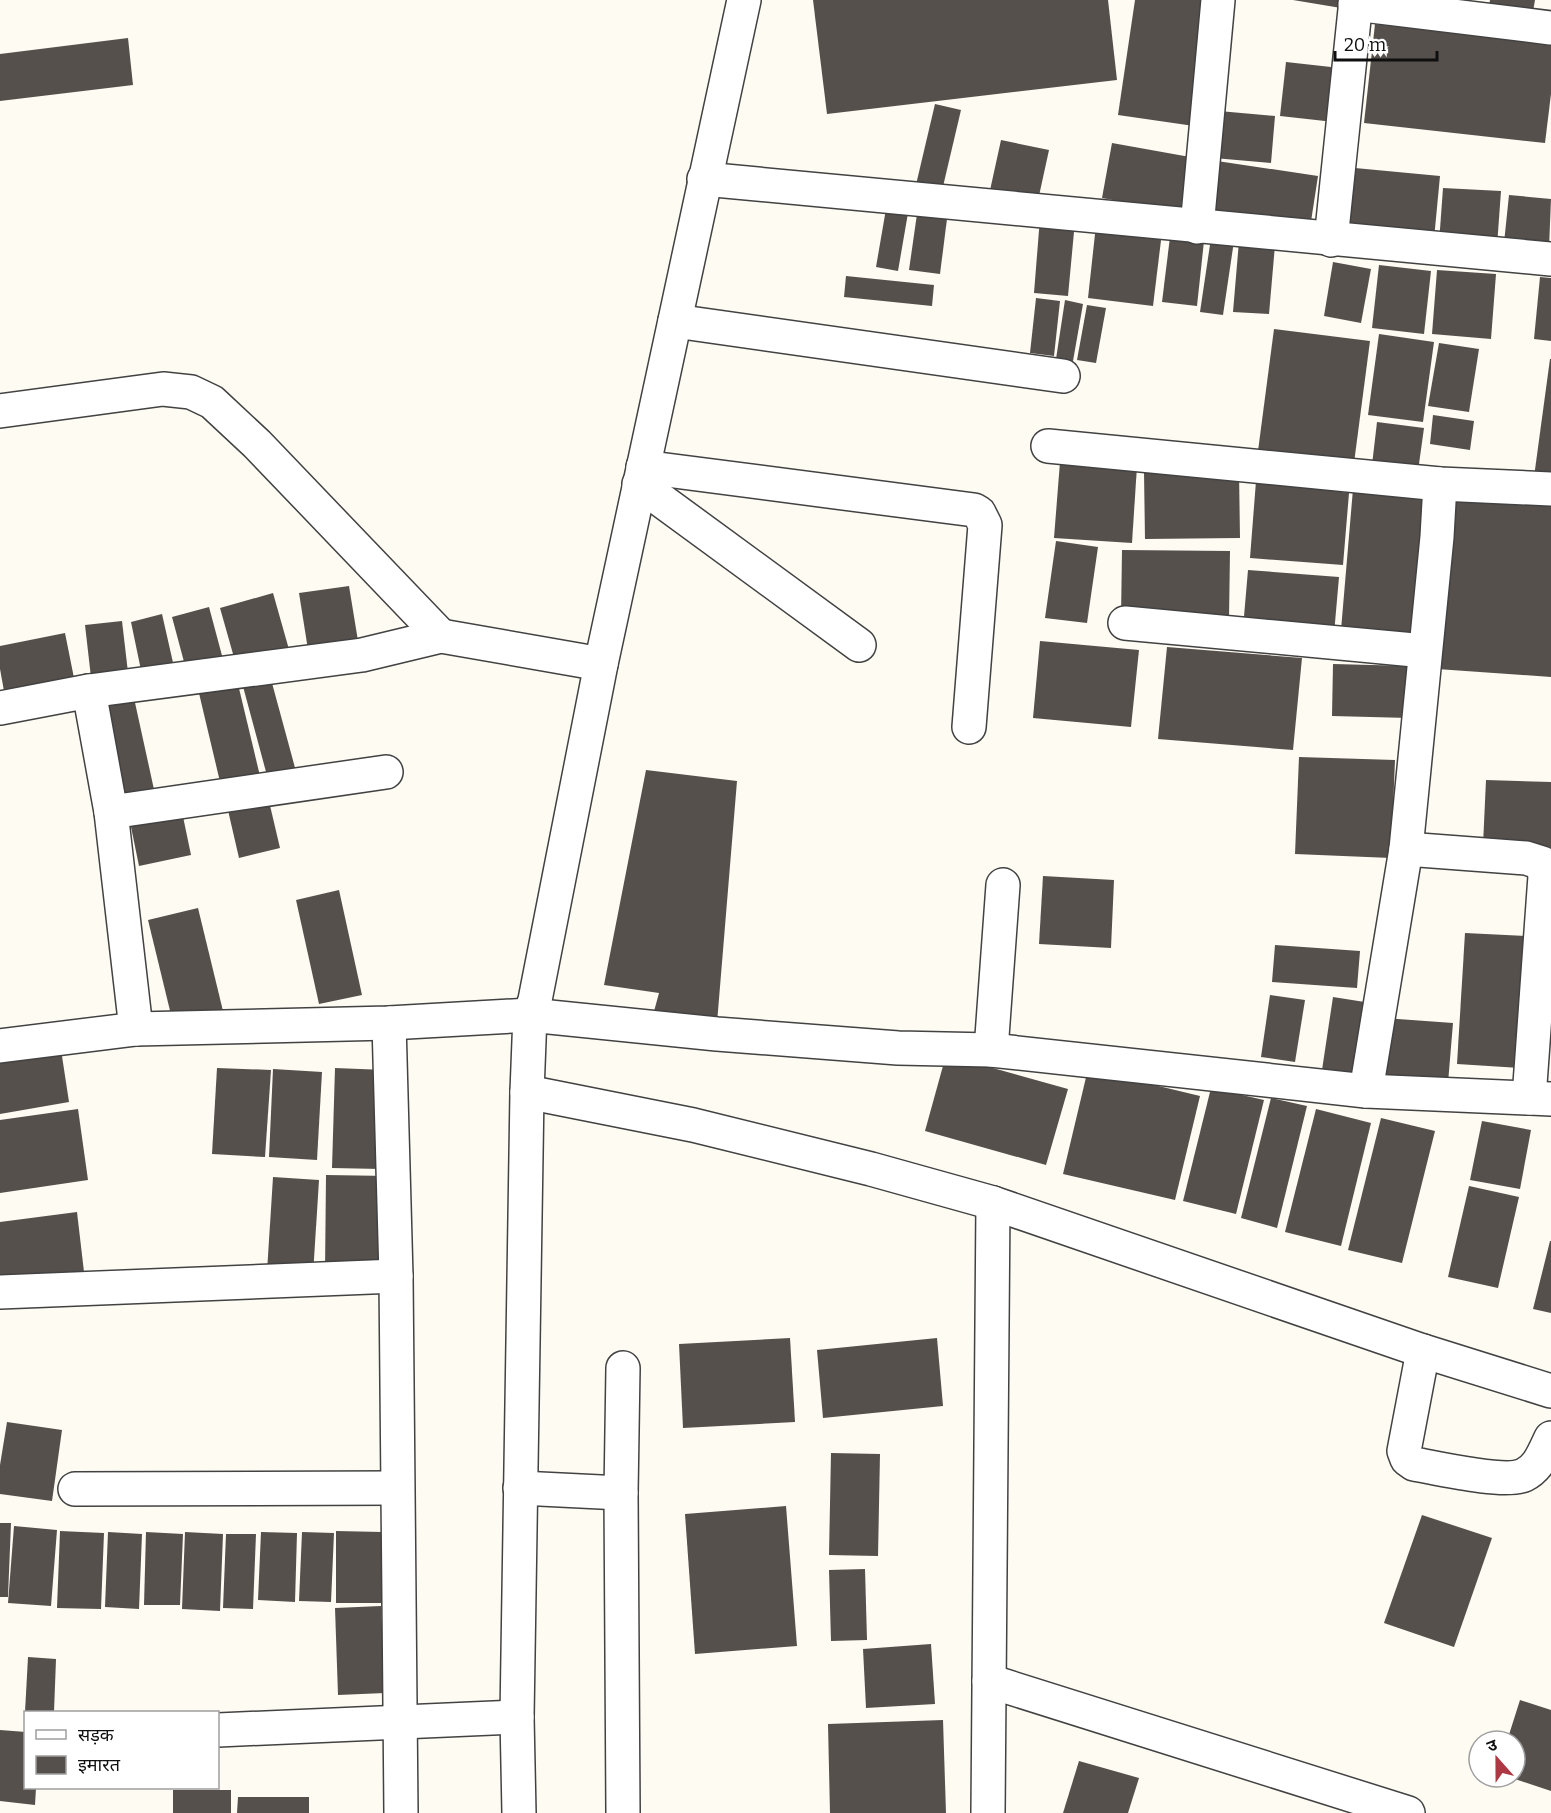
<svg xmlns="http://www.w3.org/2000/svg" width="1551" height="1813" font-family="Bitter,'Noto Sans Devanagari',serif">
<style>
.building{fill:#56504c}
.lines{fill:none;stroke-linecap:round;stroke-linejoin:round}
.minor-casing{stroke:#424242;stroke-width:36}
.minor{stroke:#fff;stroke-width:33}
</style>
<rect width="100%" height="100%" fill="#fdfbf2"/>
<!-- building -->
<g class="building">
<polygon points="813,0 1108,0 1117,80 827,114"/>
<polygon points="1135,0 1212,0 1194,126 1118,115"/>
<polygon points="1293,0 1342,0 1341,8"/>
<polygon points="1490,0 1535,0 1532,17 1488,10"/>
<polygon points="1375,24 1551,43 1551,94 1545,143 1364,123"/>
<polygon points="128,38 133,85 0,101 0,54"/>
<polygon points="1286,62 1340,68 1334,122 1280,116"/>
<polygon points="935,104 961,110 941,195 915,189"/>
<polygon points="1219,111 1275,116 1271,163 1214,158"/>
<polygon points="1001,140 1049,150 1037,205 989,195"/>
<polygon points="1112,143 1190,157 1180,212 1102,198"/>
<polygon points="1217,161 1318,176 1310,228 1210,214"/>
<polygon points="1355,168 1440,176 1434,239 1349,231"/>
<polygon points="1443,188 1501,191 1497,246 1439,243"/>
<polygon points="1509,195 1551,199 1549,248 1504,243"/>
<polygon points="918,207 948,211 940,274 909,270"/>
<polygon points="886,209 908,213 898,271 876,267"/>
<polygon points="1040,218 1075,221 1068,296 1034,293"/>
<polygon points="1096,225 1162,232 1153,306 1088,298"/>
<polygon points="1170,237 1204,241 1197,306 1162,302"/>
<polygon points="1211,238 1234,241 1223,315 1200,312"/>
<polygon points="1239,241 1275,245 1269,314 1233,312"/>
<polygon points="1333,262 1371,269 1361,323 1324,316"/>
<polygon points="1379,265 1431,271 1424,334 1372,328"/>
<polygon points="1437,270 1496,274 1491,339 1432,334"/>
<polygon points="846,276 934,285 932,306 844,297"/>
<polygon points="1540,277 1551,278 1551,341 1534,339"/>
<polygon points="1036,298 1060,301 1054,356 1030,353"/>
<polygon points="1065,300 1083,304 1073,361 1056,359"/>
<polygon points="1087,305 1106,308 1096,363 1077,360"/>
<polygon points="1274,329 1370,341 1354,463 1258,451"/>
<polygon points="1379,334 1434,342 1423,422 1368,415"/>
<polygon points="1439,343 1479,349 1469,412 1428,406"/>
<polygon points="1550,359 1551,359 1551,479 1534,477"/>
<polygon points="1433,415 1474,421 1470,450 1430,444"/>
<polygon points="1377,422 1424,428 1418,471 1372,465"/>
<polygon points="1060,462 1137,466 1132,543 1054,538"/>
<polygon points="1239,471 1240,538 1145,539 1144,472"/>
<polygon points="1256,481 1349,493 1343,565 1250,558"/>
<polygon points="1353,489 1427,493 1414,636 1341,630"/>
<polygon points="1449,500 1551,506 1551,677 1437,669"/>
<polygon points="1056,541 1098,547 1087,623 1045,618"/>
<polygon points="1122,550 1230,551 1229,619 1121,618"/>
<polygon points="1248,570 1339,577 1334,634 1243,628"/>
<polygon points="349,586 359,647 309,656 299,593"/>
<polygon points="273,593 290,653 237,668 220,608"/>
<polygon points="209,607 224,663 187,673 172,617"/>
<polygon points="162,614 174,667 142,675 131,622"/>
<polygon points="122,621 129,681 92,686 85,625"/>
<polygon points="65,633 76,688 6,702 0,669 0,646"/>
<polygon points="1040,641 1139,650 1131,727 1033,718"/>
<polygon points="1167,647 1302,658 1293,750 1158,739"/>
<polygon points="1333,664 1411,666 1409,718 1332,716"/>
<polygon points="269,672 297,775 269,783 241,679"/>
<polygon points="237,680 260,776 221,786 198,689"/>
<polygon points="132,689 155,794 125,801 102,696"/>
<polygon points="1299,757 1395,760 1391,858 1295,854"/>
<polygon points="646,770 737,781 717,1023 653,1015 659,993 604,985"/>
<polygon points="1486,780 1551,782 1551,847 1483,845"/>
<polygon points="268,797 280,848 239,858 227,806"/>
<polygon points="181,807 191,855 139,866 129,817"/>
<polygon points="1043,876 1114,880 1111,948 1039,944"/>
<polygon points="339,890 362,995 319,1004 296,900"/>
<polygon points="198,908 223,1011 173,1023 148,920"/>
<polygon points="1465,933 1528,936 1520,1068 1457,1064"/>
<polygon points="1275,945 1360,951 1357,988 1272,982"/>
<polygon points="1270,995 1305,1000 1295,1062 1261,1057"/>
<polygon points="1333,997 1371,1003 1363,1076 1322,1070"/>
<polygon points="1384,1018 1453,1023 1448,1083 1379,1079"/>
<polygon points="60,1043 69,1102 0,1114 0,1053"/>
<polygon points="946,1055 1068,1089 1046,1165 925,1131"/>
<polygon points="217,1068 271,1070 265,1157 212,1154"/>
<polygon points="335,1068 385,1070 381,1169 332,1168"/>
<polygon points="273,1069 322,1072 317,1160 269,1157"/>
<polygon points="1088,1069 1200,1096 1175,1200 1063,1174"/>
<polygon points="1211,1088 1264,1100 1236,1214 1183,1201"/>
<polygon points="1271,1098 1307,1106 1277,1228 1241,1218"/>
<polygon points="78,1109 88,1180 0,1193 0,1120"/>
<polygon points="1316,1109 1371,1123 1341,1246 1285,1232"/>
<polygon points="1381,1118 1435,1131 1402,1263 1348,1250"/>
<polygon points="1482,1121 1531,1130 1520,1189 1470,1180"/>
<polygon points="326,1175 389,1176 388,1272 325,1271"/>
<polygon points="273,1177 319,1180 313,1275 267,1272"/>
<polygon points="1469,1186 1519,1197 1498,1288 1448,1277"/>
<polygon points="77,1212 84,1272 0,1283 0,1222"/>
<polygon points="1550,1241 1551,1241 1551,1313 1533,1309"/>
<polygon points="790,1338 795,1422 683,1428 679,1344"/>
<polygon points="937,1338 943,1406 823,1418 817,1350"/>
<polygon points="7,1422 62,1430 52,1501 0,1494 0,1465"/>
<polygon points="831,1453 880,1454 878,1556 829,1555"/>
<polygon points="786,1506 797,1646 695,1654 685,1514"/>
<polygon points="1422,1515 1492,1538 1454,1647 1384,1623"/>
<polygon points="0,1523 11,1523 8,1597 0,1597"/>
<polygon points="14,1526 57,1530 51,1606 8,1603"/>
<polygon points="60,1531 104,1533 101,1609 57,1608"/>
<polygon points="336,1531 382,1532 382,1603 336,1603"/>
<polygon points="108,1532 142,1534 139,1609 105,1607"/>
<polygon points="146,1532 183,1534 180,1605 144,1605"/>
<polygon points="185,1532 223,1534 220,1611 182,1609"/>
<polygon points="261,1532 297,1533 295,1602 258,1600"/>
<polygon points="302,1532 334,1533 331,1602 299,1601"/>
<polygon points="226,1534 256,1534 253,1609 223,1608"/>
<polygon points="865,1569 867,1640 831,1641 829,1570"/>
<polygon points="381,1606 385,1693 338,1695 335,1608"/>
<polygon points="931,1644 935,1704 866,1708 863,1649"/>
<polygon points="28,1657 56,1659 54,1712 25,1712"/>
<polygon points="1520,1700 1551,1710 1551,1791 1509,1777 1515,1777 1515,1741 1507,1741"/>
<polygon points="943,1720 946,1813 830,1813 828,1724"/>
<polygon points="0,1730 26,1732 26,1788 36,1788 35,1805 0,1801"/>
<polygon points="1079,1761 1139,1778 1128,1813 1063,1813"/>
<rect x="173" y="1790" width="58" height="23"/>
<polygon points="238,1797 309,1797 309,1813 237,1813"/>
</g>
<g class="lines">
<defs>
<g id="minor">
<polyline points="1355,4 1551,28"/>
<polyline points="704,179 1551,259"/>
<polyline points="1197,227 1218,0"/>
<polyline points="1331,240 1356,0"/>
<polyline points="675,321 1063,376"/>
<polyline points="0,411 163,389 191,392 212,402 257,444 441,636"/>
<polyline points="1048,446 1440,484 1551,489"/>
<polyline points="643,467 974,510 979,513 985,525 969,727"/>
<polyline points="639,484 859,645"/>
<polyline points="1125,623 1425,651"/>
<polyline points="89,691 111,812 136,1029"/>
<polyline points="0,708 89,691 362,655 441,636 601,664"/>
<polyline points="111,812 386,772"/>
<polyline points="1406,849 1526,858 1542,863 1545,876 1529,1098"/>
<polyline points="389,1023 396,1276 401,1813"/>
<polyline points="0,1046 136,1029 389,1023 530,1015 717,1034 898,1048 991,1050 1366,1091 1551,1099"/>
<polyline points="991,1050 1003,885"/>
<polyline points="1366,1091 1406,849 1437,537 1440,484"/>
<polyline points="527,1092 693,1125 871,1169 993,1203 1423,1351 1551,1391"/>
<polyline points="0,1292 396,1276"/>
<path d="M1423,1351L1404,1451L1407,1459L1414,1464C1437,1468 1505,1484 1524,1475C1539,1468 1544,1452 1551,1438"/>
<polyline points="623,1368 621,1493 623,1813"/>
<polyline points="520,1488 621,1493"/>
<polyline points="75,1489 397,1488"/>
<polyline points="989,1681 1408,1813"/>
<polyline points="218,1730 517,1717"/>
<polyline points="519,1813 517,1717 527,1092 530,1015 535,1000 601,664 744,0"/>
<polyline points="988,1813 993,1203"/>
</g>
</defs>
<!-- minor casing -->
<use href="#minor" class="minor-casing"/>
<!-- minor -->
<use href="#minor" class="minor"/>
</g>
<!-- legend -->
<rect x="24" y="1711" width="195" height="78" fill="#ffffff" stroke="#9f9f9f" stroke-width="1.5"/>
<rect x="36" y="1730" width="30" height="9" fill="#ffffff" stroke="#9f9f9f" stroke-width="1.5"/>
<text x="78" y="1741" font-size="18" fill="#0f0f0f">सड़क</text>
<rect x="36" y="1756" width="30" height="18" fill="#56504c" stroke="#9f9f9f" stroke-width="1.5"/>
<text x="78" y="1771" font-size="18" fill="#0f0f0f">इमारत</text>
<!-- north arrow -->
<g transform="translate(1497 1759) rotate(339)"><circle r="28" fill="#ffffff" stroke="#9f9f9f" stroke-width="1.5"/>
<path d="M0-4.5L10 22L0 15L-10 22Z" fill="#ad3843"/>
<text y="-9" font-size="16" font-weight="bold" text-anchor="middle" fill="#0f0f0f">उ</text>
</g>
<!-- scale -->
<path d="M1335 51v9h102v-9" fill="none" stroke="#0f0f0f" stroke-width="3"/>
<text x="1344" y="51" font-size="18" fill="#0f0f0f" stroke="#ffffff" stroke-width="4.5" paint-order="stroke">20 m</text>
</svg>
